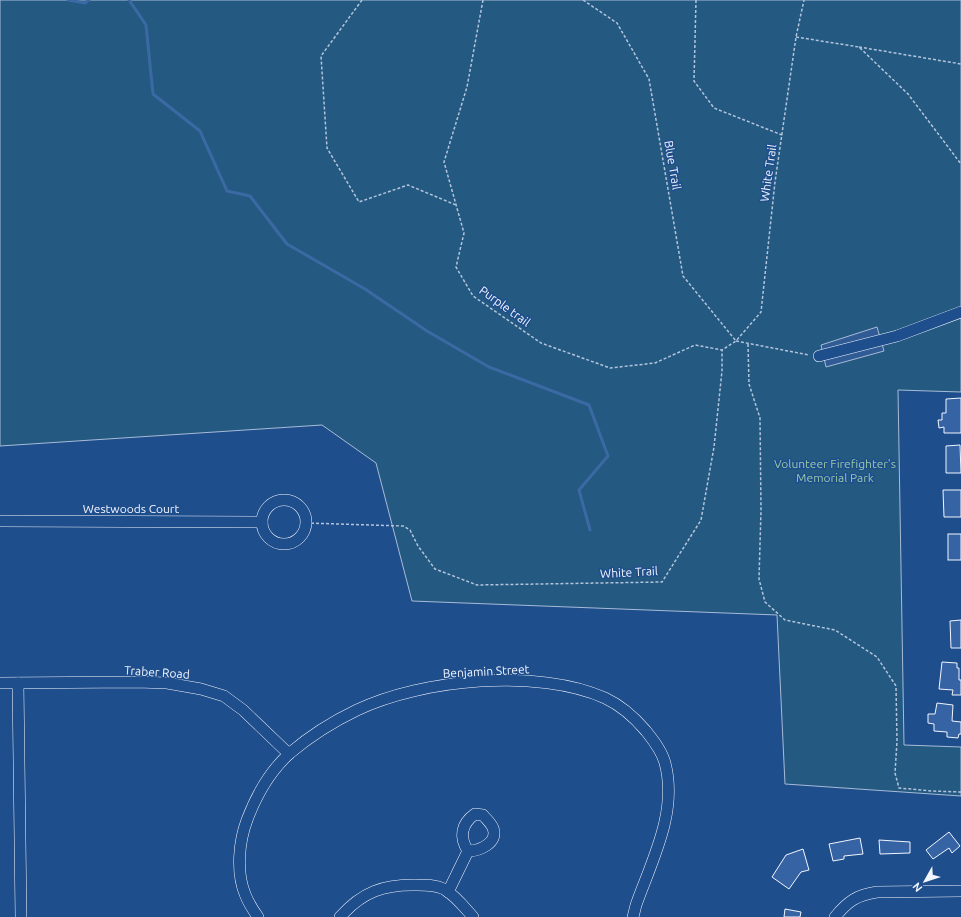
<svg xmlns="http://www.w3.org/2000/svg" width="961" height="917" font-family="Ubuntu,sans-serif">
<style>
.green{fill:#245a82;stroke:#a8bbd7}
.parking{fill:#305b95;stroke:#a8bbd7}
.lines{fill:none;stroke-linecap:round;stroke-linejoin:round}
.stream{stroke:#3b69a3;stroke-width:3}
.building{fill:#3563a3;stroke:#f2f6ff}
.minor-casing{stroke:#f2f6ff;stroke-width:12}
.path{stroke:#b3c4dc;stroke-width:1.5;stroke-dasharray:3 2;stroke-linecap:butt}
.minor{stroke:#1f4e8c;stroke-width:11}
.labels{text-anchor:middle;dominant-baseline:central;stroke-width:3;stroke-linejoin:round;paint-order:stroke}
.street-label{font-size:12px;fill:#f2f6ff;stroke:#1f4e8c}
.park-label{font-size:12px;fill:#97c8a6;stroke:#1f4e8c}
</style>
<rect width="100%" height="100%" fill="#1f4e8c"/>
<!-- green -->
<polygon class="green" points="0,0 961,0 961,392 898,390 904,745 961,747 961,796 785,784 777,615 412,601 376,463 322,425 0,446"/>
<!-- parking -->
<polygon class="parking" points="877,327 884,351 826,367 821,345"/>
<g class="lines">
<!-- stream -->
<g class="stream">
<polyline points="68,0 85,3 89,0"/>
<polyline points="129,0 146,25 153,94 200,131 227,191 250,196 287,244 365,289 427,331 489,367 589,405 608,456 579,490 590,530"/>
</g>
</g>
<!-- building -->
<g class="building">
<polygon points="961,398 961,433 944,433 944,427 939,428 938,420 942,420 942,413 946,413 946,399"/>
<polygon points="960,445 961,473 946,473 946,446"/>
<polygon points="943,490 961,490 961,517 944,517"/>
<rect x="948" y="534" width="13" height="26"/>
<polygon points="961,620 961,648 951,648 950,621"/>
<polygon points="942,662 957,663 957,668 959,668 959,680 961,680 961,695 952,695 953,690 939,689"/>
<polygon points="937,703 953,705 952,721 961,722 961,734 959,734 958,738 947,737 947,732 934,731 934,724 928,723 928,714 935,714"/>
<polygon points="949,832 960,846 952,853 949,848 933,859 926,850"/>
<polygon points="860,838 863,854 844,856 844,859 833,861 829,844"/>
<polygon points="879,840 910,842 910,853 880,854"/>
<polygon points="803,849 809,870 801,872 789,889 772,877 786,855"/>
<polygon points="785,909 801,912 800,917 784,917"/>
</g>
<g class="lines">
<defs>
<g id="minor">
<polyline points="819,356 897,336 961,312"/>
<circle cx="284" cy="522" r="22"/>
<polyline points="0,521 262,522"/>
<polyline points="0,683 137,682 167,683 201,689 224,696 243,710 289,754"/>
<polyline points="18,683 21,917"/>
<path d="M475,814L483,815C486,819 491,823 493,828C499,843 479,851 468,851C459,837 461,824 475,814Z"/>
<polyline points="448,892 468,851"/>
<path d="M258,917C253,910 248,902 245,894C236,872 239,841 247,820C256,796 271,770 290,753C310,736 334,721 357,710C422,679 538,668 605,698C620,705 635,718 646,731C653,740 662,751 665,763C678,812 652,860 636,905L633,917"/>
<path d="M340,917C362,892 384,884 417,885C426,885 436,885 444,889C456,896 464,907 473,917"/>
<path d="M835,917C848,901 857,895 877,892L961,891"/>
</g>
</defs>
<!-- minor casing -->
<use href="#minor" class="minor-casing"/>
<!-- path -->
<g class="path">
<polyline points="362,0 321,56 327,148 359,202 408,185 456,205"/>
<polyline points="483,0 467,87 444,162 464,233 456,267 473,296 541,343 610,368 655,363 695,345 722,350 736,341 761,312 775,182 796,37 804,0"/>
<polyline points="583,0 617,23 649,79 683,276 736,341"/>
<polyline points="696,0 694,81 714,108 782,135"/>
<polyline points="796,37 859,47 908,94 961,164"/>
<polyline points="859,47 961,64"/>
<polyline points="736,341 809,355"/>
<polyline points="748,344 749,384 760,418 761,510 759,579 765,602 785,620 835,630 877,657 896,686 897,741 895,773 899,788 932,791 961,792"/>
<polyline points="306,523 403,526 410,530 418,546 435,569 477,585 662,582 701,520 714,447 722,371 722,350"/>
</g>
<!-- minor -->
<use href="#minor" class="minor"/>
</g>
<g class="labels">
<!-- street labels -->
<g class="street-label">
<text transform="translate(673 165) rotate(80)">Blue Trail</text>
<text transform="translate(768 173) rotate(-82)">White Trail</text>
<text transform="translate(505 306) rotate(36)">Purple trail</text>
<text x="131" y="508">Westwoods Court</text>
<text transform="translate(629 572) rotate(-3)">White Trail</text>
<text transform="translate(486 671) rotate(-3)">Benjamin Street</text>
<text transform="translate(157 672) rotate(4)">Traber Road</text>
</g>
<!-- park labels -->
<g class="park-label">
<text x="835" y="463">Volunteer Firefighter's<tspan x="835" dy="14">Memorial Park</tspan></text>
</g>
</g>
<!-- north arrow -->
<g transform="translate(925 881) rotate(231)" stroke="#1f4e8c" stroke-width="3" paint-order="stroke">
<path d="M0-3L7 15L0 10L-7 15Z" fill="#f2f6ff"/>
<text y="-6" font-size="11" font-weight="bold" text-anchor="middle" fill="#f2f6ff">N</text>
</g>
</svg>
